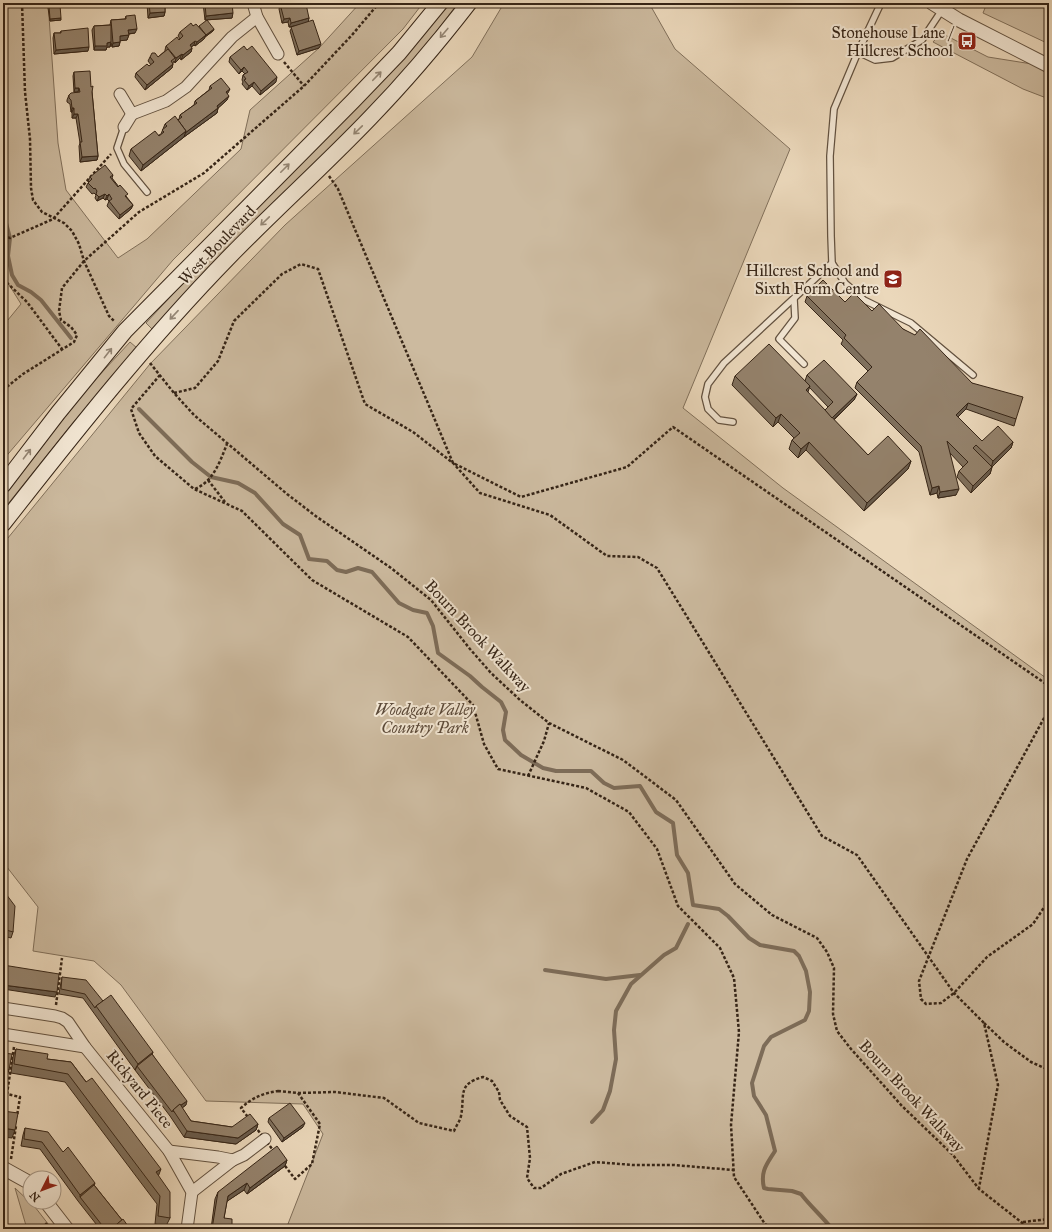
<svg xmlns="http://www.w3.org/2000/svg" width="1052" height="1232" font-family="'IM FELL Great Primer',serif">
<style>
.green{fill:#ccba9f;stroke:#81705b}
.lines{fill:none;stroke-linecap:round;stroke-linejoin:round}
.stream{stroke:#7d6c58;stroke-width:4}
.service-casing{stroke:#635240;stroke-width:8}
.minor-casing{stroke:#635240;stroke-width:13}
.tertiary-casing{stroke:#635240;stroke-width:15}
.secondary-casing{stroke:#362517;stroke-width:17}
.path{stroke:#362517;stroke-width:2.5;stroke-dasharray:3 2;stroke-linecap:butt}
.service{stroke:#f2e6d3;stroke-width:5.5}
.minor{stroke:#f2e6d3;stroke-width:11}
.tertiary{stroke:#f2e6d3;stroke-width:13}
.secondary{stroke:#f2e6d3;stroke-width:15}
.wall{fill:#7f705d;stroke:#362517;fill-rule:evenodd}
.shaded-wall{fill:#685b4c;stroke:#362517}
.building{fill:#94826c;stroke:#362517}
.oneway{stroke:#948675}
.labels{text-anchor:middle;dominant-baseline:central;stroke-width:4;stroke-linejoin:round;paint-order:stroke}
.poi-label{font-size:16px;fill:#362517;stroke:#f2e6d3;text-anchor:end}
.street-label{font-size:16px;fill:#362517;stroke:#f2e6d3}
.park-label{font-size:16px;font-style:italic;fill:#5c4a39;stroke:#f2e6d3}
</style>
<rect width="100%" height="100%" fill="#ebd8bb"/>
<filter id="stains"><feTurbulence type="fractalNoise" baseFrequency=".005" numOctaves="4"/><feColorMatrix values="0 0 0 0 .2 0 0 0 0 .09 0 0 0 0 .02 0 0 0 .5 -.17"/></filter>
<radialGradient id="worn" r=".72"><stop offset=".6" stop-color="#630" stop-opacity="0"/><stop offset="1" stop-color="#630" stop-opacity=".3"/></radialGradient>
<!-- green -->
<g class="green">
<polygon points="3,3 48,3 58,143 66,190 118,258 147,239 241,149 250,110 319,48 360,3 423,3 403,29 173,260 3,460 3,326 21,304 3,275"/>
<polygon points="447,3 458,3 407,70 217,260 152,329 146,323 239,223 396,65"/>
<polygon points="504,3 649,3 675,49 790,149 683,408 783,488 1046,678 1049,675 1049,1229 286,1229 323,1134 303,1104 206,1101 121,985 94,961 33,951 38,907 3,862 3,544 150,364 285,225 472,57"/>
<polygon points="987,3 1049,3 1049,44 983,13"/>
<polygon points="941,33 988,57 1032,64 1049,72 1049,99 1023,89 933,42"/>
<polygon points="130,342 137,348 71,425 3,510 3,495 9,486 94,381"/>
<polygon points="15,1188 35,1207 52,1229 27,1229"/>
</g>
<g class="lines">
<!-- stream -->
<g class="stream">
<polyline points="3,164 6,223 10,238 8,256 12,275 18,285 31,292 41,300 71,338"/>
<path d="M139,409L192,462L211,477L238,483L255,493L283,524L300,535L309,559L327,561L337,570L346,572L358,568L372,572L399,603L413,610L427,613L433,626L438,653L470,676L482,687L501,702L506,712L503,730L505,740L521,755L543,768L556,771H591L604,783L614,788L640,786L656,812L673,823L677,855L688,873L693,905L719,909L728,916L749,938L760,945L794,951L799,956L806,971L810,992L809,1011L805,1020L771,1037L764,1046L752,1083L754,1096L766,1115L775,1151C767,1164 760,1171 764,1188L768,1189L792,1191L801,1194C811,1207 822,1216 832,1229"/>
<polyline points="545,970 606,979 640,975"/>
<polyline points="592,1122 603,1110 610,1091 616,1059 614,1030 616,1011 631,984 664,955 676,948 688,924"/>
</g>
<defs>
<g id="service">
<polyline points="942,10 922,40 892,58 875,60 858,52 834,109 830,156 831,236 832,263 845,283 864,300 911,323 973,375"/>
<polyline points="858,52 881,3"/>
<polyline points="124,127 117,148 124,164 147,192"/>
<polyline points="794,299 795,318 779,339 804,364"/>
<polyline points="733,422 719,420 708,409 705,397 708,384 724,363 832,263"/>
</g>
<g id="minor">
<polyline points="253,3 257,17 278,54"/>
<polyline points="120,94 132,114 166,101 186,87 232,37 257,17"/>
<polyline points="124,127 132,114"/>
<polyline points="3,1008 55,1016 62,1018 68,1022 85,1047 169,1151 192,1192 187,1229"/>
<polyline points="3,1034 85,1047"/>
<polyline points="169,1151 218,1157 233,1160 192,1192"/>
<polyline points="233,1160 244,1155 265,1139"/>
</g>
<g id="tertiary">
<polyline points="932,3 959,20 1049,66"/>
<polyline points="3,1168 30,1183"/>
<polyline points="46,1202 67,1229"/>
</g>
<g id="secondary">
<polyline points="3,485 58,413 125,331 353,101 399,53 440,3"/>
<path d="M3,524C75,432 148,340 230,256C276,209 325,165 370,118C405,82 438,43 469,3"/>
</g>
</defs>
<!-- service casing -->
<use href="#service" class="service-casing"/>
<!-- minor casing -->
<use href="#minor" class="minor-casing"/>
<!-- tertiary casing -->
<use href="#tertiary" class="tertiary-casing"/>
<!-- secondary casing -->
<use href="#secondary" class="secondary-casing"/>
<!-- path -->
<g class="path">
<polyline points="22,3 25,92 30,139 31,188 33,200 42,212 64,223 72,231 79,244 84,261 109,316 115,322"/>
<polyline points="284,62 304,86"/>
<polyline points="329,176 338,189 453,463 521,497 627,467 673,427 1049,686"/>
<polyline points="3,236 10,238 53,219 111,154"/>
<polyline points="3,279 27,302 62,349"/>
<polyline points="150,363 174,393 194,415 287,494 317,517 391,568 431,600 470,649 491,673 520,700 549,723 623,760 676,800 735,884 772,915 817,938 827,952 834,968 833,1014 837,1031 851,1049 902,1106 953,1155 979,1189 1030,1229"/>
<polyline points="160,375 131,409 139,433 155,456 194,489 242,511 312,580 408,637 473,705 484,744 498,769 586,788 629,812 657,849 678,906 720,948 734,978 739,1032 731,1125 734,1177 765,1224 773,1229"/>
<polyline points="3,390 23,374 74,342 77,335 71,327 61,320 59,311 62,288 84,261 139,212 204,173 304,86 352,35 379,3"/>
<polyline points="174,393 195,388 218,361 234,321 282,274 301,264 318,269 365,404 413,432 453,463 480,493 550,515 607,556 638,557 657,568 822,836 857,855 954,993 984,1023 998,1085 979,1188"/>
<polyline points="208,480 225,502"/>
<path d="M195,489C214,481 220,461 227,444"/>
<polyline points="1049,709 967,859 919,981 921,999 926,1004 941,1003 954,993 987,957 1033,924 1049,900"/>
<polyline points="528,776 544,741 549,723"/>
<polyline points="56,1005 62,958"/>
<polyline points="984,1023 1004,1042 1031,1062 1049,1070"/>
<polyline points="14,1047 7,1094 20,1097 17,1116"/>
<path d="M278,1091L298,1093L320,1124L312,1164L295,1179L241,1108C252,1098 263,1093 278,1091Z"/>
<path d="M298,1093L335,1092L384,1098L419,1123L454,1131C456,1126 460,1121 461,1116C465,1095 457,1084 483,1077L492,1081L499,1092L500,1100L510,1116L527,1127L530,1158L527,1178L534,1188H541L561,1174L595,1162L633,1165H674L734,1170"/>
<polyline points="11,1159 16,1126"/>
<polyline points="1023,1222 1049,1219"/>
<polyline points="42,1229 47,1223"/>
</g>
<!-- service -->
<use href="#service" class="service"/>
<!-- minor -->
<use href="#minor" class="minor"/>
<!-- tertiary -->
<use href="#tertiary" class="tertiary"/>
<!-- secondary -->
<use href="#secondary" class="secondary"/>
</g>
<!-- wall -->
<g class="wall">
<polygon points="147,3 165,3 165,12 164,16 148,18"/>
<polygon points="203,3 232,3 232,18 205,20"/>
<polygon points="278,3 301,3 309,18 308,21 319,48 297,55 290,31 292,27 289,27 288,22 282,23 279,9 280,6 279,6"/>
<polygon points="49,6 61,20 50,21 48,8"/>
<polygon points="126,16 135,33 129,34 127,40 120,40 120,42 119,46 112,47 111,43 110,47 107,47 106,50 94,50 92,30 94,26 110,25 111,20 125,19"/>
<polygon points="193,26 199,27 199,26 214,29 213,31 205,37 204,39 195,46 194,45 191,47 192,48 191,52 181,60 180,58 175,63 174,61 173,63 172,68 145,90 135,77 136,73 151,65 148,61 150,57 158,57 165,51 165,50 166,46 180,39 178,36 180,32"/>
<polygon points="61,31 88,51 54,54 53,38 54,33 60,33"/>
<polygon points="230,57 276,82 260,95 252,86 247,90 242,84 243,82 242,80 243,75 245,74 242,71 239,74 229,62"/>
<polygon points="74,72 91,87 92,92 98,156 97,160 80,162 79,146 80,143 76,118 72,118 72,112 71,112 70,104 67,102 67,100 69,95 78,93 78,92 74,92 73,76"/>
<polygon points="210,86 228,93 227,94 227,100 218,108 217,113 184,137 141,171 129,156 131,149 161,134 165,124 178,120 179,119 180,115 194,105 195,101 209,90"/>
<polygon points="113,175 112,178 133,205 131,209 119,219 107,206 109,201 107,199 105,200 103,198 97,201 95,198 96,195 94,193 92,194 86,187 88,183 89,182 88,181 90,177"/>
<polygon points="807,296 845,302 872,311 903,329 972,383 1016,419 1014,426 966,409 958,417 982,441 1013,442 1011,448 992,467 990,474 971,493 957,477 959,471 963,467 950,453 956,495 938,498 937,493 930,495 919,452 855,388 857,382 868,371 841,344 843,340 805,302"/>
<path d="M807,375L857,394L854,400L834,420L868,455L911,461L908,469L864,511L806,450L798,458L789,449L792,440L794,438L778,422L773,427L732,385L735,376L805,381ZM809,387L828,407L825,410L807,392Z"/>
<polygon points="3,890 13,932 11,938 3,936"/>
<polygon points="62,977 103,1001 153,1052 152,1054 186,1105 182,1108 191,1121 232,1127 258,1124 256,1130 236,1144 184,1137 170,1116 135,1070 83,998 59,994 61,982"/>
<polygon points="16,1049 47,1059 71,1062 158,1176 170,1218 166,1226 155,1224 157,1204 65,1082 11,1073 13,1057"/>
<polygon points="3,1053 9,1070 7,1076 3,1076"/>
<polygon points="269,1118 303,1127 282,1142 268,1122"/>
<polygon points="25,1128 63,1152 94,1185 122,1220 130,1229 100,1229 78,1201 40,1149 21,1146 23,1135"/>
<polygon points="287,1160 285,1166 247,1194 244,1190 227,1201 224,1218 232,1229 211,1229 215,1199 218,1192"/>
</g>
<!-- shaded-wall -->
<g class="shaded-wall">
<polygon points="165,12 164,16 148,18 150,13"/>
<polygon points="233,13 232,18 205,20 206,16"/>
<polygon points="61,18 61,20 50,21 50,19"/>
<polygon points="290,18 288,22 282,23 284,19"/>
<polygon points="309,18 308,23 289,27 291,23"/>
<polygon points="137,29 135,33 127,34 128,30"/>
<polygon points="214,29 213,31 205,37 206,35"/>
<polygon points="129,35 127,40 118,41 120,36"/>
<polygon points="206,35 204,39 195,46 197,42"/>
<polygon points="195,41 194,45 188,49 190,45"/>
<polygon points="111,42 110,47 107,47 106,50 94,50 95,46"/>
<polygon points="120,42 119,46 112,47 113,43"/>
<polygon points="321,44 319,48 297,55 299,51"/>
<polygon points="89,47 88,51 54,54 56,50"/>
<polygon points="192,48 191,52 181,60 183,55"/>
<polygon points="182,54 180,58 175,63 176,58"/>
<polygon points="173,64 172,68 145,90 147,85"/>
<polygon points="244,67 242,71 239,74 241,70"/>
<polygon points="277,77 276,82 260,95 261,91"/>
<polygon points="254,82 252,86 247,90 249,86"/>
<polygon points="75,88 79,88 78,92 74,92"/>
<polygon points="230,89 228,93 224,97 226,92"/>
<polygon points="229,96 227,100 215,111 217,106"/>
<polygon points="72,108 74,108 72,112 71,112"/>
<polygon points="218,108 217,113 184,137 185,133"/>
<polygon points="74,114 78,114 76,118 72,118"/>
<polygon points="186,131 184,137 141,171 143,165"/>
<polygon points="98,156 97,160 80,162 82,157"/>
<polygon points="105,194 103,198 97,201 99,197"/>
<polygon points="109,194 107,199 105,200 107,196"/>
<polygon points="133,205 131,209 119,219 120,215"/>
<polygon points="810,386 807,395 806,390"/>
<polygon points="857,394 854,400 828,425 831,419"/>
<polygon points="968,403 966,409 954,421 956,415"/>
<polygon points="781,414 778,422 773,427 776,418"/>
<polygon points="809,442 806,450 798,458 801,449"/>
<polygon points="1013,442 1011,448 991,468 993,461"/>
<polygon points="911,461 908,469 864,511 867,503"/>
<polygon points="992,467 990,474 971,493 973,486"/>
<polygon points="939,486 937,493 930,495 932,488"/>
<polygon points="959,489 956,495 938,498 940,492"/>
<polygon points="3,985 57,992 55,997 3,989"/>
<polygon points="153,1052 151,1058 137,1066 135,1070 138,1064"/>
<polygon points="187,1101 186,1105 175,1113 173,1111"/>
<polygon points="305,1123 303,1127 282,1142 284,1138"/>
<polygon points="258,1124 256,1130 236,1144 184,1137 187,1131 238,1138"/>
<polygon points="3,1128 15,1130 12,1138 3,1137"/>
<polygon points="287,1160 285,1166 247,1194 250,1188"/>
<polygon points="161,1169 158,1177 156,1172"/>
<polygon points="95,1183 93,1190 80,1197 80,1195"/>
<polygon points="247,1183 244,1190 226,1202 228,1196"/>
</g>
<!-- building -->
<g class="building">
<polygon points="149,3 165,3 165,12 150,13"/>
<polygon points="205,3 232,3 233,13 206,16"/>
<polygon points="286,3 301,3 302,5 306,4 309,18 291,23 290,18 284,19 280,4"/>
<polygon points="60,5 61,18 50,19 49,6"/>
<polygon points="135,15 137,29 128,30 129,35 120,36 120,42 113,43 111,20 126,19 126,16"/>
<polygon points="207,20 214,29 206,35 199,26"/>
<polygon points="313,20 321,44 299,51 291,27"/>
<polygon points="191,23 193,26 196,24 206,35 197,42 195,41 190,45 192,48 183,55 182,54 176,58 166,46 177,37 179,40 183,36 180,32"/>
<polygon points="111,25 111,42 107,43 107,46 95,46 94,26"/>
<polygon points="88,28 89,47 56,50 54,33 61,33 61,31"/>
<polygon points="244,46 247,50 252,46 277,77 261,91 254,82 249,86 244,80 246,79 243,75 248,72 244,67 241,70 230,57"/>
<polygon points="168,49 175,58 171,61 173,64 147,85 136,73 147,64 149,66 154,62 150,57 152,53 155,53 158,57"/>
<polygon points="90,71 91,87 93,86 92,92 98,156 82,157 80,142 82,142 78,114 74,114 74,108 72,108 71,100 69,98 69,95 71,93 80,92 79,88 75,88 74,72"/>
<polygon points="221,78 230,89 226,92 229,96 217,106 218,108 185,133 186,131 178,120 182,117 180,115 197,103 195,101 212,88 210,86"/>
<polygon points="175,116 186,131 143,165 131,149 155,131 159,136 164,132 162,130 167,126 165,124"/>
<polygon points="105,165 113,175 110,177 118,187 120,185 128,194 125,196 133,205 120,215 109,201 112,199 109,194 107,196 105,194 99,197 96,194 97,191 95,188 94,189 88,183 92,179 90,177"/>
<polygon points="823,280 845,302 854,293 872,311 879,304 903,329 915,335 920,329 972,383 1023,397 1016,419 968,403 956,415 982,441 998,426 1013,442 993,461 976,445 973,448 992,467 973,486 959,471 968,462 947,441 959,489 940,492 939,486 932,488 921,446 857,382 872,367 844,338 846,335 807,296"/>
<polygon points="769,344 810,386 806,390 868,455 888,436 911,461 867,503 809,442 801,449 792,440 800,433 781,414 776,418 735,376"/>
<polygon points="824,360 857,394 832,418 825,410 833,402 807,375"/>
<polygon points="3,890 15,906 13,932 3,929"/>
<polygon points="3,965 59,974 57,992 3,985"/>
<polygon points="62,977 86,980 103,1001 96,1006 95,1008 85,994 61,989"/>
<polygon points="111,995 153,1052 138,1064 96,1006"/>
<polygon points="16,1049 48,1054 47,1059 71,1062 86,1082 92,1078 161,1169 156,1172 170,1192 170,1218 158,1216 160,1196 68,1074 14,1064"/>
<polygon points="3,1053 12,1054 9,1070 3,1069"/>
<polygon points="152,1054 187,1101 181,1105 180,1104 173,1110 172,1112 137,1066"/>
<polygon points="290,1103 305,1123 284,1138 269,1118"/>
<polygon points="180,1104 191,1121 232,1127 250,1114 258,1124 238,1138 187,1131 173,1110"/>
<polygon points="3,1111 18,1113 15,1130 3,1128"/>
<polygon points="25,1128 48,1132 63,1152 68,1147 95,1183 80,1195 42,1142 24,1139"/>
<polygon points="277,1146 287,1160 250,1188 247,1183 228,1196 224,1218 232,1219 232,1229 212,1229 218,1192"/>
<polygon points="94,1185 122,1220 111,1229 105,1229 80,1197"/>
<polygon points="123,1219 130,1229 111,1229"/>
</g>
<!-- one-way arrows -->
<defs><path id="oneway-shaft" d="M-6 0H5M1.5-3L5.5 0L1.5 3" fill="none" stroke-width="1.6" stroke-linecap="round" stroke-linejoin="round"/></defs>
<g class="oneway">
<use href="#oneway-shaft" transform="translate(444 33) rotate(130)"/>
<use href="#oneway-shaft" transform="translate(377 76) rotate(-46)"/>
<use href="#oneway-shaft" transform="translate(358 130) rotate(136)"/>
<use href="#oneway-shaft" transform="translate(285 168) rotate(-45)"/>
<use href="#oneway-shaft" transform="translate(265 221) rotate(136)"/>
<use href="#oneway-shaft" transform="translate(174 315) rotate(133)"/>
<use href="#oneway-shaft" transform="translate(108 353) rotate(-52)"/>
<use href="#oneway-shaft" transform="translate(27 454) rotate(-53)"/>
</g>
<!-- icons -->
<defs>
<symbol id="bus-square" viewBox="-11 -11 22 22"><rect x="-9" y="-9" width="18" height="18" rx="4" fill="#8f2418" stroke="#f2e6d3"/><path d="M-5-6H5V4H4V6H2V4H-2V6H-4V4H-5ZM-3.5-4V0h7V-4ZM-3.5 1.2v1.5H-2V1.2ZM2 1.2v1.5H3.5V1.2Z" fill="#fff"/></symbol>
<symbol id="school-square" viewBox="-11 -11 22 22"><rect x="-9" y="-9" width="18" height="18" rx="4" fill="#8f2418" stroke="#f2e6d3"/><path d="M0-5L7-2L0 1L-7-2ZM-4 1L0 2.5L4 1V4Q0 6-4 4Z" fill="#fff"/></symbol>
</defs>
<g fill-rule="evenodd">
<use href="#bus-square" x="956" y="30" width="22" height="22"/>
<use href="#school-square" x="882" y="268" width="22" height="22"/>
</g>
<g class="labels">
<!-- poi labels -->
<g class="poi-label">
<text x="953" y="32">Stonehouse Lane /<tspan x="953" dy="18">Hillcrest School</tspan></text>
<text x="879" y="270">Hillcrest School and<tspan x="879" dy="18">Sixth Form Centre</tspan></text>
</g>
<!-- street labels -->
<g class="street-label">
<text transform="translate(217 245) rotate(-46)">West Boulevard</text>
<text transform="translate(478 636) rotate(47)">Bourn Brook Walkway</text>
<text transform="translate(140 1089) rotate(51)">Rickyard Piece</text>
<text transform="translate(912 1096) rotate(47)">Bourn Brook Walkway</text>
</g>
<!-- park labels -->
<g class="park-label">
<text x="425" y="709">Woodgate Valley<tspan x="425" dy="18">Country Park</tspan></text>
</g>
</g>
<!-- margin -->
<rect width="1052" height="1232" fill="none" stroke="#ebd8bb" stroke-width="16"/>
<rect x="4" y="4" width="1044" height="1224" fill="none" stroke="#362517" stroke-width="2"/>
<rect x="8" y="8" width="1036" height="1216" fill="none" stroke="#362517"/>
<!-- north arrow -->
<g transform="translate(42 1190) rotate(228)"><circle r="19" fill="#f2e6d3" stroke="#a79988"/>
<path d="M0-3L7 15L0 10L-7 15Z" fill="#8f2418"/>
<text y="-6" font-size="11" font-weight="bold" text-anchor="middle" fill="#362517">N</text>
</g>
<rect width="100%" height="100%" filter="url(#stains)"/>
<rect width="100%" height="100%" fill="url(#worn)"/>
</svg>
